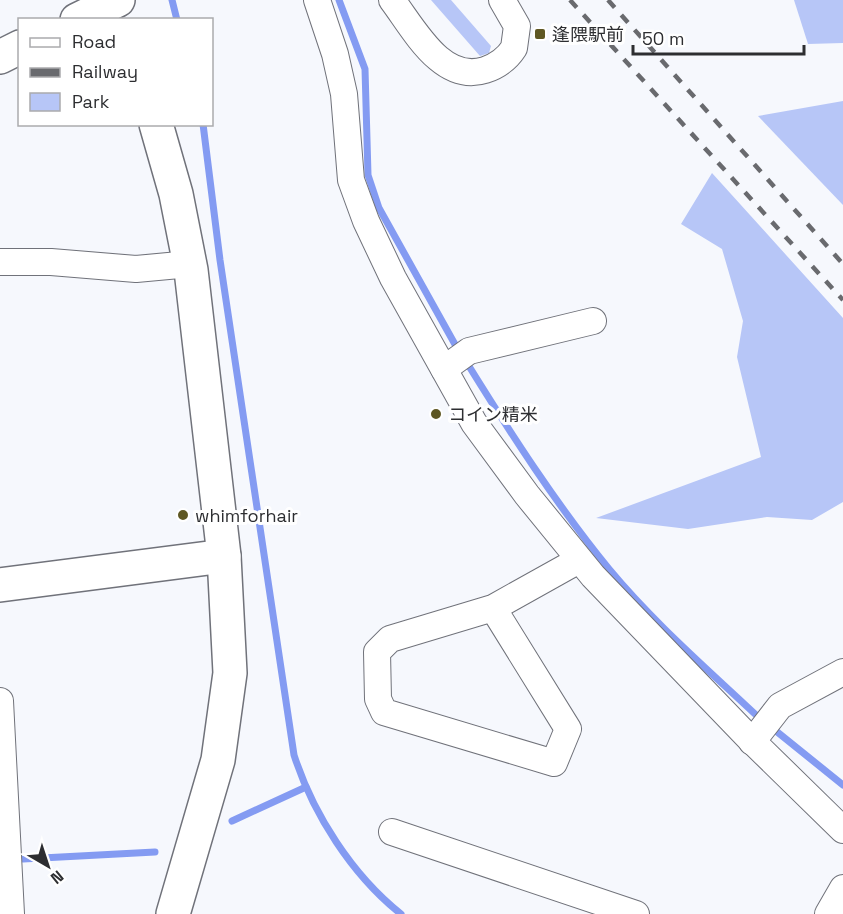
<svg xmlns="http://www.w3.org/2000/svg" width="843" height="914" font-family="'Space Grotesk','Noto Sans JP',sans-serif">
<style>
.green{fill:#b7c6f7}
.lines{fill:none;stroke-linecap:round;stroke-linejoin:round}
.stream{stroke:#849bf2;stroke-width:7}
.street-casing{stroke:#70727a;stroke-width:28}
.secondary-casing{stroke:#70727a;stroke-width:36}
.street{stroke:#fff;stroke-width:26}
.secondary{stroke:#fff;stroke-width:33}
.rail{stroke:#696a6e;stroke-width:4.5;stroke-dasharray:10 10;stroke-linecap:butt}
.poi-dot{fill:#5e5723;stroke:#fff;stroke-width:2}
.labels{text-anchor:middle;dominant-baseline:central;stroke-width:6;stroke-linejoin:round;paint-order:stroke}
.poi-label{font-size:18px;fill:#2d2e31;stroke:#fff;text-anchor:start}
</style>
<rect width="100%" height="100%" fill="#f6f8fd"/>
<!-- green -->
<g class="green">
<polygon points="431,0 451,0 491,46 489,53 480,56"/>
<polygon points="794,0 843,0 843,43 808,44"/>
<polygon points="843,101 843,205 758,116"/>
<polygon points="712,173 843,318 843,502 812,520 767,517 688,529 596,518 761,457 737,357 743,321 722,249 681,224"/>
</g>
<g class="lines">
<!-- stream -->
<g class="stream">
<polyline points="172,0 177,20"/>
<polyline points="339,0 365,69 368,175 379,208 457,348"/>
<path d="M203,124L220,260L294,755C313,814 352,875 401,914"/>
<path d="M467,363C511,434 556,504 609,569C653,622 705,667 755,714"/>
<polyline points="776,731 843,785"/>
<polyline points="232,821 306,787"/>
<polyline points="23,859 155,852"/>
</g>
<defs>
<g id="street">
<polyline points="317,0 335,54 344,94 351,180 366,221 393,278 474,423 527,495 593,576 749,738 843,830"/>
<path d="M392,0C414,29 442,84 485,70C497,66 507,59 514,48L517,26L502,0"/>
<polyline points="0,262 51,262 136,269 190,264"/>
<polyline points="444,369 469,351 593,321"/>
<polyline points="493,608 568,729 554,763 384,712 378,699 377,652 390,639 493,608 579,560"/>
<polyline points="0,701 11,914"/>
<polyline points="752,742 780,706 843,672"/>
<polyline points="392,832 636,914"/>
<polyline points="828,914 843,888"/>
</g>
<g id="secondary">
<polyline points="77,20 118,0"/>
<polyline points="0,57 20,47"/>
<polyline points="156,124 176,194 191,270 224,556 230,673 218,760 173,914"/>
<polyline points="0,585 224,556"/>
</g>
</defs>
<!-- street casing -->
<use href="#street" class="street-casing"/>
<!-- secondary casing -->
<use href="#secondary" class="secondary-casing"/>
<!-- street -->
<use href="#street" class="street"/>
<!-- secondary -->
<use href="#secondary" class="secondary"/>
<!-- rail -->
<g class="rail">
<polyline points="570,0 843,300"/>
<polyline points="608,0 843,264"/>
</g>
</g>
<!-- markers -->
<g class="poi-dot">
<rect x="534" y="28" width="12" height="12" rx="3"/>
<circle cx="436" cy="414" r="6"/>
<circle cx="183" cy="515" r="6"/>
</g>
<g class="labels">
<!-- poi labels -->
<g class="poi-label">
<text x="552" y="34">逢隈駅前</text>
<text x="448" y="414">コイン精米</text>
<text x="195" y="515">whimforhair</text>
</g>
</g>
<!-- legend -->
<rect x="18" y="18" width="195" height="108" fill="#ffffff" stroke="#ababad" stroke-width="1.5"/>
<rect x="30" y="38" width="30" height="9" fill="#ffffff" stroke="#ababad" stroke-width="1.5"/>
<text x="72" y="48" font-size="18" fill="#2d2e31">Road</text>
<rect x="30" y="68" width="30" height="9" fill="#696a6e" stroke="#ababad" stroke-width="1.5"/>
<text x="72" y="78" font-size="18" fill="#2d2e31">Railway</text>
<rect x="30" y="93" width="30" height="18" fill="#b7c6f7" stroke="#ababad" stroke-width="1.5"/>
<text x="72" y="108" font-size="18" fill="#2d2e31">Park</text>
<!-- north arrow -->
<g transform="translate(48 866) rotate(141)" stroke="#ffffff" stroke-width="4.5" paint-order="stroke">
<path d="M0-4.5L10 22L0 15L-10 22Z" fill="#2d2e31"/>
<text y="-9" font-size="16" font-weight="bold" text-anchor="middle" fill="#2d2e31">N</text>
</g>
<!-- scale -->
<path d="M633 45v9h171v-9" fill="none" stroke="#2d2e31" stroke-width="3"/>
<text x="642" y="45" font-size="18" fill="#2d2e31" stroke="#ffffff" stroke-width="4.5" paint-order="stroke">50 m</text>
</svg>
